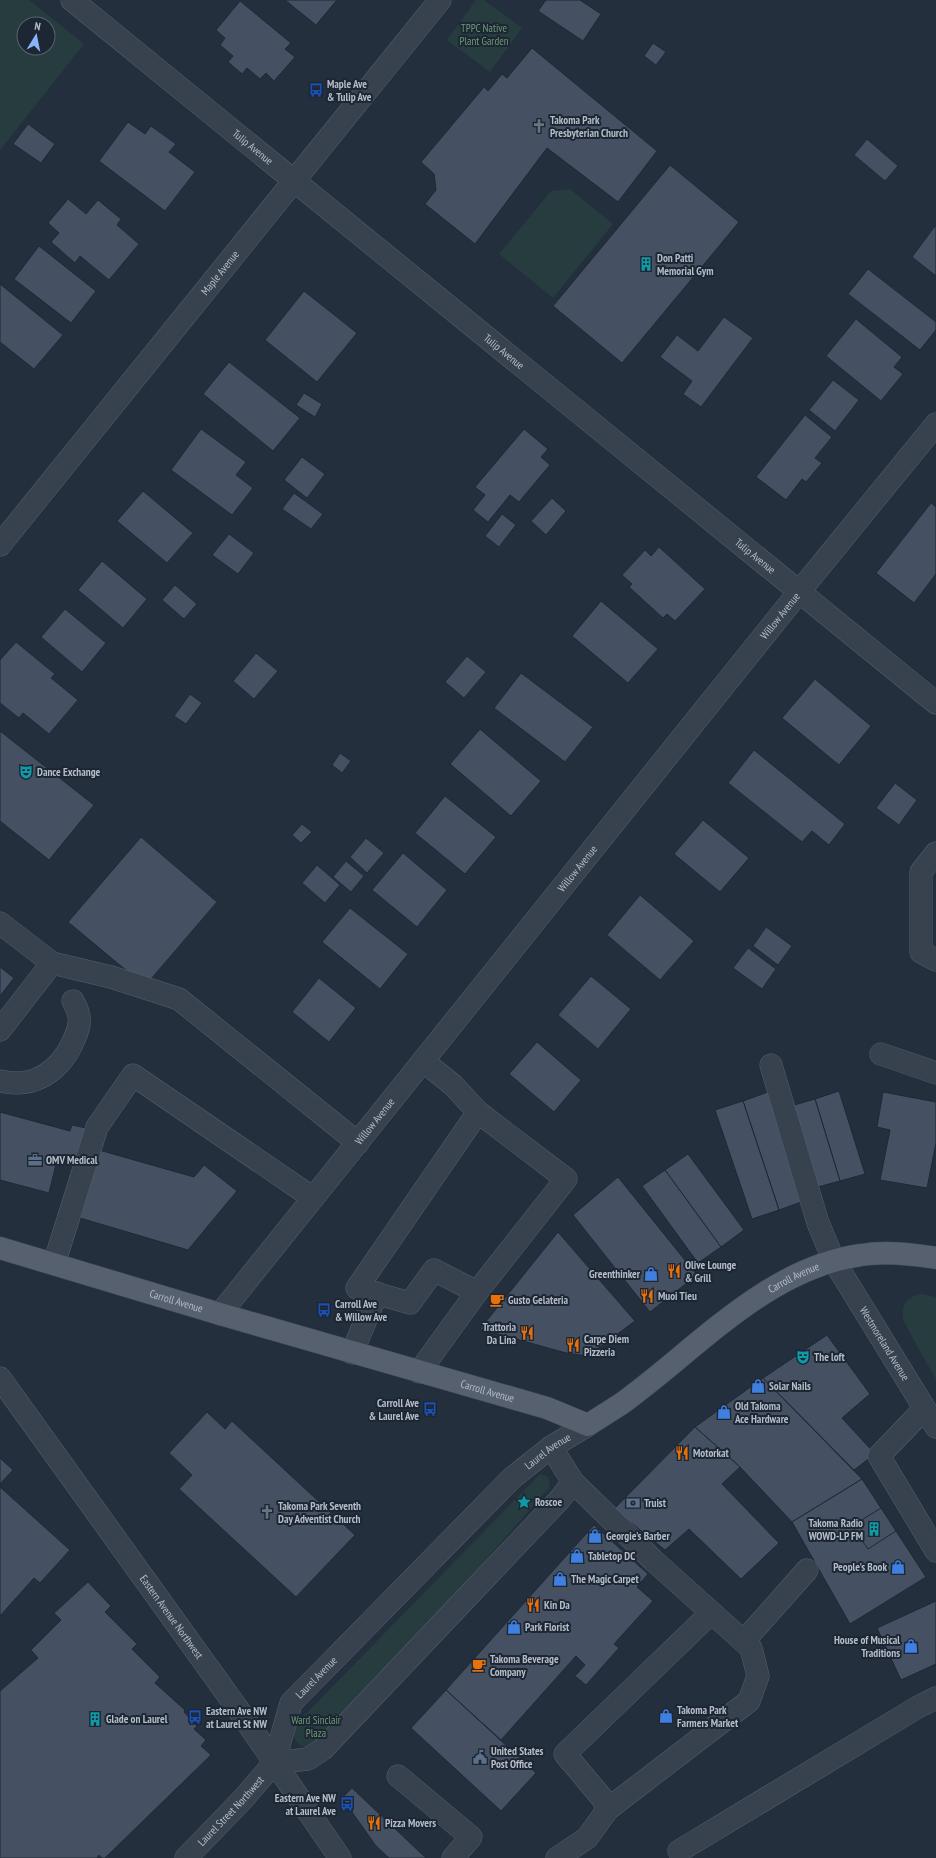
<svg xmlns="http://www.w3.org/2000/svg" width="936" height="1858" font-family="'PT Sans Narrow',sans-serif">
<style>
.green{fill:#263c3f;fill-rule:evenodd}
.building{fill:#455162;stroke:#1f2835}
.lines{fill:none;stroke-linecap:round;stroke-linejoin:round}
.minor-casing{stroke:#565f6c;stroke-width:23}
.major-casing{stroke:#414a57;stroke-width:23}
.minor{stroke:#38414e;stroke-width:22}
.major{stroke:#56606e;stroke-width:22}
.labels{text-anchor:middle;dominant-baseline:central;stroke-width:4;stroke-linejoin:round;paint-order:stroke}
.park-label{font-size:11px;fill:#6b9a76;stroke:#1d2633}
.poi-label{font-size:11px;font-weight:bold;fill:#b4bcc9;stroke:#1d2633;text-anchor:start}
.street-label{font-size:11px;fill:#b4bcc9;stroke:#1d2633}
</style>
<rect width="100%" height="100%" fill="#242f3e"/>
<!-- green -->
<g class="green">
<path d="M0,0H29L84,44L0,150ZM24,24H48V48H24Z"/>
<polygon points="476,0 484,0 522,28 490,72 447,40"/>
<polygon points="570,189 613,224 553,298 499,254 551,191"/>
<path d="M922,1294L936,1297V1380L903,1320C901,1305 906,1296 922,1294Z"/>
<path d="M540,1474L548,1477L550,1482L549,1488L372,1689L311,1749C298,1747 292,1740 293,1727Z"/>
</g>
<!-- building -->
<g class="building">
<polygon points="285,0 337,0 316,25"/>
<polygon points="546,0 580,0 601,14 583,41 538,11"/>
<polygon points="240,1 291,43 285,49 295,57 274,81 266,73 260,79 247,68 242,74 228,62 233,56 220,45 225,38 216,30"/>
<polygon points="653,43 666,52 656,65 644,56"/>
<polygon points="532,48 657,151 618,202 547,148 475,244 425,204 436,190 434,174 421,162 484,87 488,91 502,74 507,78"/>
<polygon points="128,122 145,134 151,126 176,144 169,152 195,172 165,211 99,161"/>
<polygon points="28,124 55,144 41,163 13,144"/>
<polygon points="867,139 898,166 885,181 854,155"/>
<polygon points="670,165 739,222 622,363 553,306"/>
<polygon points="68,199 86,214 98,200 121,219 117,225 139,244 109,280 80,256 75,263 51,242 59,233 48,223"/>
<polygon points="935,226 936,227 936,276 912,257"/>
<polygon points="39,246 96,291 71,323 14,279"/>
<polygon points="868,269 936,322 936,330 920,350 848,294"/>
<polygon points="0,284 63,335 34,369 0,342"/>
<polygon points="304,291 357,333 317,382 265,340"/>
<polygon points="724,317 753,338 701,407 683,394 692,381 660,357 677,335 698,351"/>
<polygon points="856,319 902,357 894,367 903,374 881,401 826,356"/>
<polygon points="229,362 300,418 273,451 203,394"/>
<polygon points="833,380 859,400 835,431 809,410"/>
<polygon points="304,393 322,404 315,417 296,405"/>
<polygon points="805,415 832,437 815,458 822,463 806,482 802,479 786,500 756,477"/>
<polygon points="201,429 246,462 236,475 253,488 232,515 171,470"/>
<polygon points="524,429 548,449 541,457 550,465 519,502 510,495 488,522 473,510 485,495 475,487"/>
<polygon points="302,457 325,474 307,498 284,480"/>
<polygon points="143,491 193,533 167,563 117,521"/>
<polygon points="294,493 323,514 311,529 282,509"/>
<polygon points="552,498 566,511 546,535 531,521"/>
<polygon points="931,503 936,507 936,574 914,603 876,573"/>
<polygon points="502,514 516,525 499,547 485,536"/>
<polygon points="229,534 254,553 238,574 212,555"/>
<polygon points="659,547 705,589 675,621 667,614 663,618 629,587 632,584 622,575 645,550 651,556"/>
<polygon points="102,561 147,599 123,628 78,590"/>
<polygon points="175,585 197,604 184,619 162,600"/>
<polygon points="601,601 658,649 628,683 572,636"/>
<polygon points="65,609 106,643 82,672 41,637"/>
<polygon points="16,642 55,674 51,678 78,700 49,734 23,713 19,718 0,703 0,660"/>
<polygon points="256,653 278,671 254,699 233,681"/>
<polygon points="467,656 486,672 464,698 445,682"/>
<polygon points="521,673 593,727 565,762 494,708"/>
<polygon points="815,679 871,726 839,765 782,718"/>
<polygon points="190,694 202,703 186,724 174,716"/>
<polygon points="480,729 541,781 511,816 450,764"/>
<polygon points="0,731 94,805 49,860 0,821"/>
<polygon points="754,750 845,824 829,845 812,831 802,842 728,783"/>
<polygon points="340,753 351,761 342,773 332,765"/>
<polygon points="895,783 917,800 899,825 876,808"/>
<polygon points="445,796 496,837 465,874 415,833"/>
<polygon points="703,820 749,858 720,892 674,854"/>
<polygon points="302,824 312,832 301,843 292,835"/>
<polygon points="141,837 217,902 145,986 68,922"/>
<polygon points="366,838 384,853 367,873 350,857"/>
<polygon points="403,853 447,890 417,927 372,890"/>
<polygon points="346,861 364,876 351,892 333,877"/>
<polygon points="317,865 340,885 325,903 302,883"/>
<polygon points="640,895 694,941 660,980 607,935"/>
<polygon points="350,908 408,954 380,989 322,942"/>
<polygon points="766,927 792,946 778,965 753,946"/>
<polygon points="748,948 776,969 762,989 733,968"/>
<polygon points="0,967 14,978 0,996"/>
<polygon points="591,976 631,1009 598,1049 558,1015"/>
<polygon points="319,978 356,1008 329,1042 292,1012"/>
<polygon points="537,1042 581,1080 554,1112 509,1074"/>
<polygon points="839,1091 865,1174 840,1181 815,1099"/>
<polygon points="768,1092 804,1201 779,1210 743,1101"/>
<polygon points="883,1092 936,1102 936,1143 927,1188 880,1180 890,1130 877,1127"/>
<polygon points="815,1099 840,1181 818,1187 791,1106"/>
<polygon points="743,1101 779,1210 752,1219 715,1110"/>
<polygon points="0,1112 70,1131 72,1125 91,1129 82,1162 58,1156 49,1193 0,1180"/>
<polygon points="99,1150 194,1177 204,1165 237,1191 188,1250 80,1218"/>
<polygon points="688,1154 744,1230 721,1247 665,1170"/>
<polygon points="665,1170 721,1247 698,1263 642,1186"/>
<polygon points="618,1177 697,1275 650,1312 573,1215"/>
<polygon points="558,1232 635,1321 588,1356 566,1353 480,1329"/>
<polygon points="827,1335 870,1394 842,1418 875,1454 854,1470 763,1378"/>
<polygon points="763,1378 862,1479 792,1522 740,1467 695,1427"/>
<polygon points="207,1412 225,1429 232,1421 355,1535 296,1597 179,1489 192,1475 169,1453"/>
<polygon points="695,1427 740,1467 722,1484 779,1543 741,1579 689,1529 665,1550 614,1509"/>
<polygon points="0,1458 13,1470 0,1484"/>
<polygon points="862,1479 926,1577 850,1624 792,1522"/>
<polygon points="0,1487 70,1550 40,1583 34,1578 0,1616"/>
<polygon points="881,1508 896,1531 868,1549 852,1526"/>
<polygon points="594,1525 648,1574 637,1587 653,1601 614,1644 619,1648 586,1685 575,1676 585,1665 576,1656 501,1740 446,1690"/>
<polygon points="88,1582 111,1606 105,1612 137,1644 132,1649 160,1677 155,1683 185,1710 184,1712 197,1726 194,1729 206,1740 201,1746 211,1755 105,1858 102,1858 99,1855 97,1858 0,1858 0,1691 38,1658 31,1650 61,1620 54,1613"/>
<polygon points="936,1601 936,1664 901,1680 877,1628"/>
<polygon points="446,1690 536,1773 501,1811 411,1728"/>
<polygon points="352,1788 426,1858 389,1858 376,1846 342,1798"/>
</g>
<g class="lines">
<defs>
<g id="minor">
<path id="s1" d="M72,0L936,703"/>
<path id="s2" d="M0,545L440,0"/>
<polyline points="936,853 921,872 921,952 936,960"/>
<polyline points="0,923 52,963 0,1030"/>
<polyline points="52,963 111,977 179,999 358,1143"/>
<polyline points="881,1054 936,1073"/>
<polyline points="423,1061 453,1085 478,1112"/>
<path id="s3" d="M771,1065L818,1223L834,1261L936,1427"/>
<path d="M0,1081C32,1089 58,1073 72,1044C80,1027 83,1018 73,1001"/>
<polyline points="54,1264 97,1127 133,1075 313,1198"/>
<path id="s4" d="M220,1314L799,592L936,424"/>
<polyline points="352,1353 377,1293"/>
<polyline points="419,1372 477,1292 566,1179 478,1112 357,1288 410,1303 434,1270 477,1292"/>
<path id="s5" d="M0,1378L240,1712L340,1858"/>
<polyline points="924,1409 879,1456 936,1551"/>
<polyline points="551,1447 573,1482 654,1561 751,1648 758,1676 749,1701 608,1809 587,1838 557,1858"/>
<polyline points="744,1641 807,1570"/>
<polyline points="274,1763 308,1759 323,1749 560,1499 573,1482"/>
<polyline points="398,1776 471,1837 453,1858"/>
<polyline points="608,1809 602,1798 565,1754 711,1613"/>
<polyline points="679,1851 918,1707 936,1698"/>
<path id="s6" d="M186,1858L243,1799L274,1763L291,1703L512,1478L551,1447L588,1425"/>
</g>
<g id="major">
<path id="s7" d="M0,1248L220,1314L547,1408L588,1425C599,1418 610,1411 621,1404C695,1351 766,1268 861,1255C886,1251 911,1254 936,1258"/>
</g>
</defs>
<!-- minor casing -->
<use href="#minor" class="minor-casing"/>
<!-- major casing -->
<use href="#major" class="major-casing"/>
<!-- minor -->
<use href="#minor" class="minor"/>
<!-- major -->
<use href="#major" class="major"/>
</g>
<!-- icons -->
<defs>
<symbol id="bus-bare" viewBox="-9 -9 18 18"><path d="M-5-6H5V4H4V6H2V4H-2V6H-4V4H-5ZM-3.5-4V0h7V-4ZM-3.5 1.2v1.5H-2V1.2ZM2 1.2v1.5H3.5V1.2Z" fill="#1a4fb4" stroke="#1d2633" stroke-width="2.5" paint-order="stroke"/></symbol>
<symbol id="church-bare" viewBox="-9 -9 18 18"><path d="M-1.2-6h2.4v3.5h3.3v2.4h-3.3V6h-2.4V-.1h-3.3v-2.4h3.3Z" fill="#6b7280" stroke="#1d2633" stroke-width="2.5" paint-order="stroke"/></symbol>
<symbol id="building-bare" viewBox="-9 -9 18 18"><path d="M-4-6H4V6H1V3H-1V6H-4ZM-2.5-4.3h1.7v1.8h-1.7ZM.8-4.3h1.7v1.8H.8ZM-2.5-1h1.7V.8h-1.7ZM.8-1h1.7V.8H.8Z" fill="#0f9aa8" stroke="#1d2633" stroke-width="2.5" paint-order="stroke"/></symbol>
<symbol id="theatre-bare" viewBox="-9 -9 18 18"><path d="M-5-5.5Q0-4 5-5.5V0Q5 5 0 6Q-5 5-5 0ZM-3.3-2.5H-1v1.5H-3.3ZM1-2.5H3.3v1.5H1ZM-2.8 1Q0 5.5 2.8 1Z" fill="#0f9aa8" stroke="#1d2633" stroke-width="2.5" paint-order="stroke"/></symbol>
<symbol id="office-bare" viewBox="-9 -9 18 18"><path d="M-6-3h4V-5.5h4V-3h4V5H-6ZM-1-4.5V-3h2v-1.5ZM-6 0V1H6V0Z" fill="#5c6f8a" stroke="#1d2633" stroke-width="2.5" paint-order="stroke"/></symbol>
<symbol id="restaurant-bare" viewBox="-9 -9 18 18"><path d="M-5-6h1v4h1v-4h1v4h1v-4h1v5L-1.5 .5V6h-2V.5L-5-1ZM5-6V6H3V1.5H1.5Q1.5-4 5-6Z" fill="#e8710a" stroke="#1d2633" stroke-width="2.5" paint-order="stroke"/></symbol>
<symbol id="shop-bare" viewBox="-9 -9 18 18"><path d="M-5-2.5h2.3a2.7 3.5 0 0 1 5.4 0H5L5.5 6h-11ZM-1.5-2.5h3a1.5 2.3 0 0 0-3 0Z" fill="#3f7fe0" stroke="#1d2633" stroke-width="2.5" paint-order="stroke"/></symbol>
<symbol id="cafe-bare" viewBox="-9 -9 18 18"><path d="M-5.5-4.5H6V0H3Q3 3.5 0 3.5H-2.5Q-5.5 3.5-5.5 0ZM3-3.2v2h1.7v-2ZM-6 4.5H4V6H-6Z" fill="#e8710a" stroke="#1d2633" stroke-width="2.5" paint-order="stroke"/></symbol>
<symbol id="sight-bare" viewBox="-9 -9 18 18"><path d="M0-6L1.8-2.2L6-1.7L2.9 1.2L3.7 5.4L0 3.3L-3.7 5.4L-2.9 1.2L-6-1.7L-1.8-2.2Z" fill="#0f9aa8" stroke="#1d2633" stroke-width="2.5" paint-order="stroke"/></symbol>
<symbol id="bank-bare" viewBox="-9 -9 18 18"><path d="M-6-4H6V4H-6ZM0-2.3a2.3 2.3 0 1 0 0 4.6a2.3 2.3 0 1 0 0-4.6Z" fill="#5c6f8a" stroke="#1d2633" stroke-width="2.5" paint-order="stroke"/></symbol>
<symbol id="civic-bare" viewBox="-9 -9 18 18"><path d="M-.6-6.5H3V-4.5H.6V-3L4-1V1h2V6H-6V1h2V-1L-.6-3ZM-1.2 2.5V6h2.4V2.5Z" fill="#5c6f8a" stroke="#1d2633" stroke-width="2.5" paint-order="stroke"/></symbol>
</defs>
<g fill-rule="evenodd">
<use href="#bus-bare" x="306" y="80" width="20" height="20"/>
<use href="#church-bare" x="529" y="116" width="20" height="20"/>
<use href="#building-bare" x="636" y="254" width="20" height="20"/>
<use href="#theatre-bare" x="16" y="762" width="20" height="20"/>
<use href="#office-bare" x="25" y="1150" width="20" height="20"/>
<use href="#restaurant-bare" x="664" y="1261" width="20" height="20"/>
<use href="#shop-bare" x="641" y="1264" width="20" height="20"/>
<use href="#restaurant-bare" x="637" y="1286" width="20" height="20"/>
<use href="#cafe-bare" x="487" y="1290" width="20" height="20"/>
<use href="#bus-bare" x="314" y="1300" width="20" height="20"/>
<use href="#restaurant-bare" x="517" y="1323" width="20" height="20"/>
<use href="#restaurant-bare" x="563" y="1335" width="20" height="20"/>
<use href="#theatre-bare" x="793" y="1347" width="20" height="20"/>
<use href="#shop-bare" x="748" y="1376" width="20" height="20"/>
<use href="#bus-bare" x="420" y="1399" width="20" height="20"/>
<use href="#shop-bare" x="714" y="1402" width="20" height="20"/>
<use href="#restaurant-bare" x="672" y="1443" width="20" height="20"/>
<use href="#sight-bare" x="514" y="1492" width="20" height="20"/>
<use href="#bank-bare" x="623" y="1493" width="20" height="20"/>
<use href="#church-bare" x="257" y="1502" width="20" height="20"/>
<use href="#building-bare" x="864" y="1519" width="20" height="20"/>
<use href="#shop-bare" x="585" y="1526" width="20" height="20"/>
<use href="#shop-bare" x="567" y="1546" width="20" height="20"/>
<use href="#shop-bare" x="888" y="1557" width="20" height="20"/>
<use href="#shop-bare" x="550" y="1569" width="20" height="20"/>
<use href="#restaurant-bare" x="523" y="1595" width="20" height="20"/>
<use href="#shop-bare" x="504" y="1617" width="20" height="20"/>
<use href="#shop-bare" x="901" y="1636" width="20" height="20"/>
<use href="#cafe-bare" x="469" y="1655" width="20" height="20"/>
<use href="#shop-bare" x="656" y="1706" width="20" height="20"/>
<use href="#bus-bare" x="185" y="1707" width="20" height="20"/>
<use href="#building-bare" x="85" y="1709" width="20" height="20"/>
<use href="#civic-bare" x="470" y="1747" width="20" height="20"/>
<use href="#bus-bare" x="337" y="1794" width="20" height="20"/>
<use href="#restaurant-bare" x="364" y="1813" width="20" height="20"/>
</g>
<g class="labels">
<!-- park labels -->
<g class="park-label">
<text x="484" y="28">TPPC Native<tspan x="484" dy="13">Plant Garden</tspan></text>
<text x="316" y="1720">Ward Sinclair<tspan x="316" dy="13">Plaza</tspan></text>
</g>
<!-- poi labels -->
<g class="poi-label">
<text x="327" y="84">Maple Ave<tspan x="327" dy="13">&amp; Tulip Ave</tspan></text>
<text x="550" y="120">Takoma Park<tspan x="550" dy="13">Presbyterian Church</tspan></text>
<text x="657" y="258">Don Patti<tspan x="657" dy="13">Memorial Gym</tspan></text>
<text x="37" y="772">Dance Exchange</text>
<text x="46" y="1160">OMV Medical</text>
<text x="685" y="1265">Olive Lounge<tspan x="685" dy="13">&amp; Grill</tspan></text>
<text x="640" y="1274" text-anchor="end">Greenthinker</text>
<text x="658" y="1296">Muoi Tieu</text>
<text x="508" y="1300">Gusto Gelateria</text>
<text x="335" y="1304">Carroll Ave<tspan x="335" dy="13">&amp; Willow Ave</tspan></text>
<text x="516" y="1327" text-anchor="end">Trattoria<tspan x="516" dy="13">Da Lina</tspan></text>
<text x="584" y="1339">Carpe Diem<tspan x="584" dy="13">Pizzeria</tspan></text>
<text x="814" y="1357">The loft</text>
<text x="769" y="1386">Solar Nails</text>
<text x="419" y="1403" text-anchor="end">Carroll Ave<tspan x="419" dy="13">&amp; Laurel Ave</tspan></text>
<text x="735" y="1406">Old Takoma<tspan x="735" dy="13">Ace Hardware</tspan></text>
<text x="693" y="1453">Motorkat</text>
<text x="535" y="1502">Roscoe</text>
<text x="644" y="1503">Truist</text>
<text x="278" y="1506">Takoma Park Seventh<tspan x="278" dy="13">Day Adventist Church</tspan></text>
<text x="863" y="1523" text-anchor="end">Takoma Radio<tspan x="863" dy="13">WOWD-LP FM</tspan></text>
<text x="606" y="1536">Georgie's Barber</text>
<text x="588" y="1556">Tabletop DC</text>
<text x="887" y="1567" text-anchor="end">People's Book</text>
<text x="571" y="1579">The Magic Carpet</text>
<text x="544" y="1605">Kin Da</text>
<text x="525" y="1627">Park Florist</text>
<text x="900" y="1640" text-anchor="end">House of Musical<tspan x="900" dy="13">Traditions</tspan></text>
<text x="490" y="1659">Takoma Beverage<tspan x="490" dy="13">Company</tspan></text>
<text x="677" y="1710">Takoma Park<tspan x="677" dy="13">Farmers Market</tspan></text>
<text x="206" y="1711">Eastern Ave NW<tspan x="206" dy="13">at Laurel St NW</tspan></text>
<text x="106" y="1719">Glade on Laurel</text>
<text x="491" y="1751">United States<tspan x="491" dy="13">Post Office</tspan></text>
<text x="336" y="1798" text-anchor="end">Eastern Ave NW<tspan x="336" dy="13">at Laurel Ave</tspan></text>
<text x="385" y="1823">Pizza Movers</text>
</g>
<!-- street labels -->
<g class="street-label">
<text stroke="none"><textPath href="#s1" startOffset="233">Tulip Avenue</textPath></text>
<text stroke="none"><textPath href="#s2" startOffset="350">Maple Avenue</textPath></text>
<text stroke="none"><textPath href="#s1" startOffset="557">Tulip Avenue</textPath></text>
<text stroke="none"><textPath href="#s1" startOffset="881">Tulip Avenue</textPath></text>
<text stroke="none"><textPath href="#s4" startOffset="895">Willow Avenue</textPath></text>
<text stroke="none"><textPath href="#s4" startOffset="571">Willow Avenue</textPath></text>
<text stroke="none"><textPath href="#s4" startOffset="247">Willow Avenue</textPath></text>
<text stroke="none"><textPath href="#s7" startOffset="868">Carroll Avenue</textPath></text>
<text stroke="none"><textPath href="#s7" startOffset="184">Carroll Avenue</textPath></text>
<text stroke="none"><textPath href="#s3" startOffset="303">Westmoreland Avenue</textPath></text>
<text stroke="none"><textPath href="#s7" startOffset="508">Carroll Avenue</textPath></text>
<text stroke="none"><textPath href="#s6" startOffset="552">Laurel Avenue</textPath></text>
<text stroke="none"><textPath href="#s5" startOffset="294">Eastern Avenue Northwest</textPath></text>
<text stroke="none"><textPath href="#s6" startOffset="228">Laurel Avenue</textPath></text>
<text stroke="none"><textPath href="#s6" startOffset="65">Laurel Street Northwest</textPath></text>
</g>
</g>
<!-- north arrow -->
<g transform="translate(36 36) rotate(10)"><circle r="19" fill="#1d2633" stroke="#59626f"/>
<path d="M0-3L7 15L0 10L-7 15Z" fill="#8ab4f8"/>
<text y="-6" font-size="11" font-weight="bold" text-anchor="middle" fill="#b4bcc9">N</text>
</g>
</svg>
